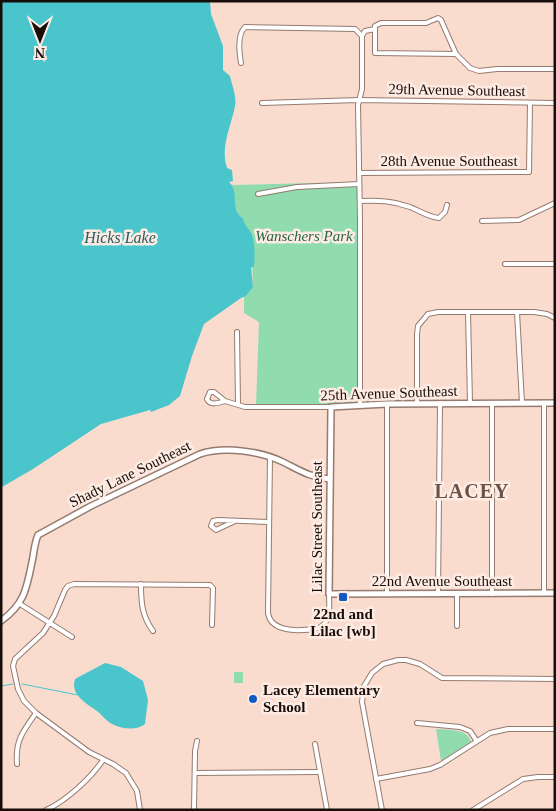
<svg xmlns="http://www.w3.org/2000/svg" width="556" height="811" font-family="Georgia,serif">
<style>
.green{fill:#90dcaf}
.water{fill:#4ac5cb}
.lines{fill:none;stroke-linecap:round;stroke-linejoin:round}
.stream{stroke:#4ac5cb;stroke-width:1}
.street-casing{stroke:#957b6f;stroke-width:6}
.secondary-casing{stroke:#957b6f;stroke-width:8}
.street{stroke:#fff;stroke-width:4}
.secondary{stroke:#fff;stroke-width:5}
.poi-dot{fill:#105ac4;stroke:#feece4;stroke-width:2}
.labels{text-anchor:middle;dominant-baseline:central;stroke-width:5;stroke-linejoin:round;paint-order:stroke}
.street-label{font-size:15px;fill:#170e09;stroke:#feece4}
.park-label{font-size:15px;font-style:italic;fill:#256243;stroke:#feece4}
.poi-label{font-size:15px;font-weight:bold;fill:#170e09;stroke:#feece4}
.water-label{font-size:16px;font-style:italic;fill:#2a5d60;stroke:#feece4}
.district-label{font-size:20px;font-weight:bold;letter-spacing:1px;fill:#6a5247;stroke:#feece4}
</style>
<rect width="100%" height="100%" fill="#fadccf"/>
<!-- green -->
<g class="green">
<path d="M357,182V405H256L259,322L244,313V297L246,296L253,287L251,234L244,225L243,218C232,212 235,196 232,185Z"/>
<rect x="234" y="672" width="9" height="11"/>
<path d="M436,729C448,730 468,728 471,742L441,761Z"/>
</g>
<!-- water -->
<g class="water">
<path d="M1,1H210L211,14L223,46V70L230,76C232,85 237,98 235,106C231,127 220,147 227,168L232,170L233,181L229,182C240,191 229,210 243,218C244,225 248,227 251,233C255,241 255,257 254,266L251,268L253,287L246,296L241,298L204,324L192,356L180,396L169,405L151,412L150,410L101,424L33,469L2,487Z"/>
<path d="M105,663L121,667L143,681L148,700L145,724C137,731 121,729 112,724C106,721 102,715 97,711C86,703 70,695 75,679Z"/>
</g>
<g class="lines">
<!-- stream -->
<g class="stream">
<polyline points="22,684 78,695"/>
<polyline points="1,686 13,684"/>
</g>
<defs>
<g id="street">
<polyline points="456,54 375,53 375,26 381,23 426,23 438,18 441,20 456,54 470,68 479,71 497,69 555,69"/>
<path d="M241,63C239,52 237,35 245,27L355,29L362,36"/>
<polyline points="262,103 359,100 555,103"/>
<polyline points="359,173 529,172 530,103"/>
<polyline points="258,194 297,187 359,184"/>
<path d="M360,201C379,200 392,201 410,207C420,211 428,217 439,218L445,212L447,205"/>
<polyline points="482,221 519,220 555,203"/>
<polyline points="505,264 555,264"/>
<polyline points="468,312 470,403"/>
<polyline points="517,312 522,403"/>
<polyline points="237,332 238,404"/>
<path d="M225,401C219,403 210,406 207,399L210,392H214L225,401L245,407H331"/>
<polyline points="544,403 544,593"/>
<polyline points="417,404 417,334 418,326 428,314 438,312 534,312 547,314 555,318"/>
<polyline points="360,405 360,220 358,105 362,89 362,36 365,31 375,29"/>
<path d="M270,457L268,613C271,634 304,631 319,628C332,621 329,606 329,594"/>
<polyline points="235,521 216,530 211,526 213,521 218,520 269,522"/>
<path d="M141,584C141,603 142,616 153,631"/>
<polyline points="387,594 387,404"/>
<polyline points="438,594 440,403"/>
<polyline points="457,594 457,626"/>
<polyline points="492,594 492,403"/>
<polyline points="20,604 72,637"/>
<polyline points="417,723 460,727 470,731 476,740"/>
<polyline points="315,744 327,810"/>
<path d="M17,764C15,741 23,731 36,713"/>
<polyline points="195,773 319,772"/>
<polyline points="376,779 430,769 440,765 490,733 508,729 555,729"/>
<path d="M46,810C66,801 91,778 103,760"/>
<polyline points="140,810 137,791 126,773 113,764 89,752 36,713 24,701 18,689 13,666 15,659 43,633 54,616 65,590 68,586 74,584 210,585 213,588 212,625"/>
<polyline points="194,810 195,751 197,741"/>
<polyline points="382,810 362,702 364,686 372,673 383,664 398,660 406,660 420,664 442,678 555,679"/>
<polyline points="473,810 523,779 538,777 555,777"/>
</g>
<g id="secondary">
<polyline points="555,403 387,404 331,407 329,594 555,593"/>
<path d="M1,621C26,603 27,586 33,557C34,550 35,542 38,535L91,506L200,454C224,446 260,451 283,462C299,470 311,478 330,479"/>
</g>
</defs>
<!-- street casing -->
<use href="#street" class="street-casing"/>
<!-- secondary casing -->
<use href="#secondary" class="secondary-casing"/>
<!-- street -->
<use href="#street" class="street"/>
<!-- secondary -->
<use href="#secondary" class="secondary"/>
</g>
<!-- markers -->
<g class="poi-dot">
<rect x="338" y="592" width="10" height="10" rx="2.5"/>
<circle cx="253" cy="699" r="5"/>
</g>
<g class="labels">
<!-- street labels -->
<g class="street-label">
<text transform="translate(457 90) rotate(1)">29th Avenue Southeast</text>
<text x="449" y="161">28th Avenue Southeast</text>
<text transform="translate(389 393) rotate(-2)">25th Avenue Southeast</text>
<text transform="translate(130 474) rotate(-26)">Shady Lane Southeast</text>
<text transform="translate(317 527) rotate(-90)">Lilac Street Southeast</text>
<text x="442" y="581">22nd Avenue Southeast</text>
</g>
<!-- park labels -->
<g class="park-label">
<text x="304" y="236">Wanschers Park</text>
</g>
<!-- poi labels -->
<g class="poi-label">
<text x="343" y="614">22nd and<tspan x="343" dy="17">Lilac [wb]</tspan></text>
<text x="263" y="690" text-anchor="start">Lacey Elementary<tspan x="263" dy="17">School</tspan></text>
</g>
<!-- water labels -->
<g class="water-label">
<text x="120" y="237">Hicks Lake</text>
</g>
<!-- district labels -->
<g class="district-label">
<text x="472" y="491">LACEY</text>
</g>
</g>
<!-- border -->
<rect width="556" height="811" fill="none" stroke="#170e09" stroke-width="5"/>
<!-- north arrow -->
<g transform="translate(40 40) rotate(180)" stroke="#feece4" stroke-width="4" paint-order="stroke">
<path d="M0-4L9 19L0 12L-9 19Z" fill="#170e09"/>
<text y="-8" font-size="14" font-weight="bold" text-anchor="middle" fill="#170e09">N</text>
</g>
</svg>
